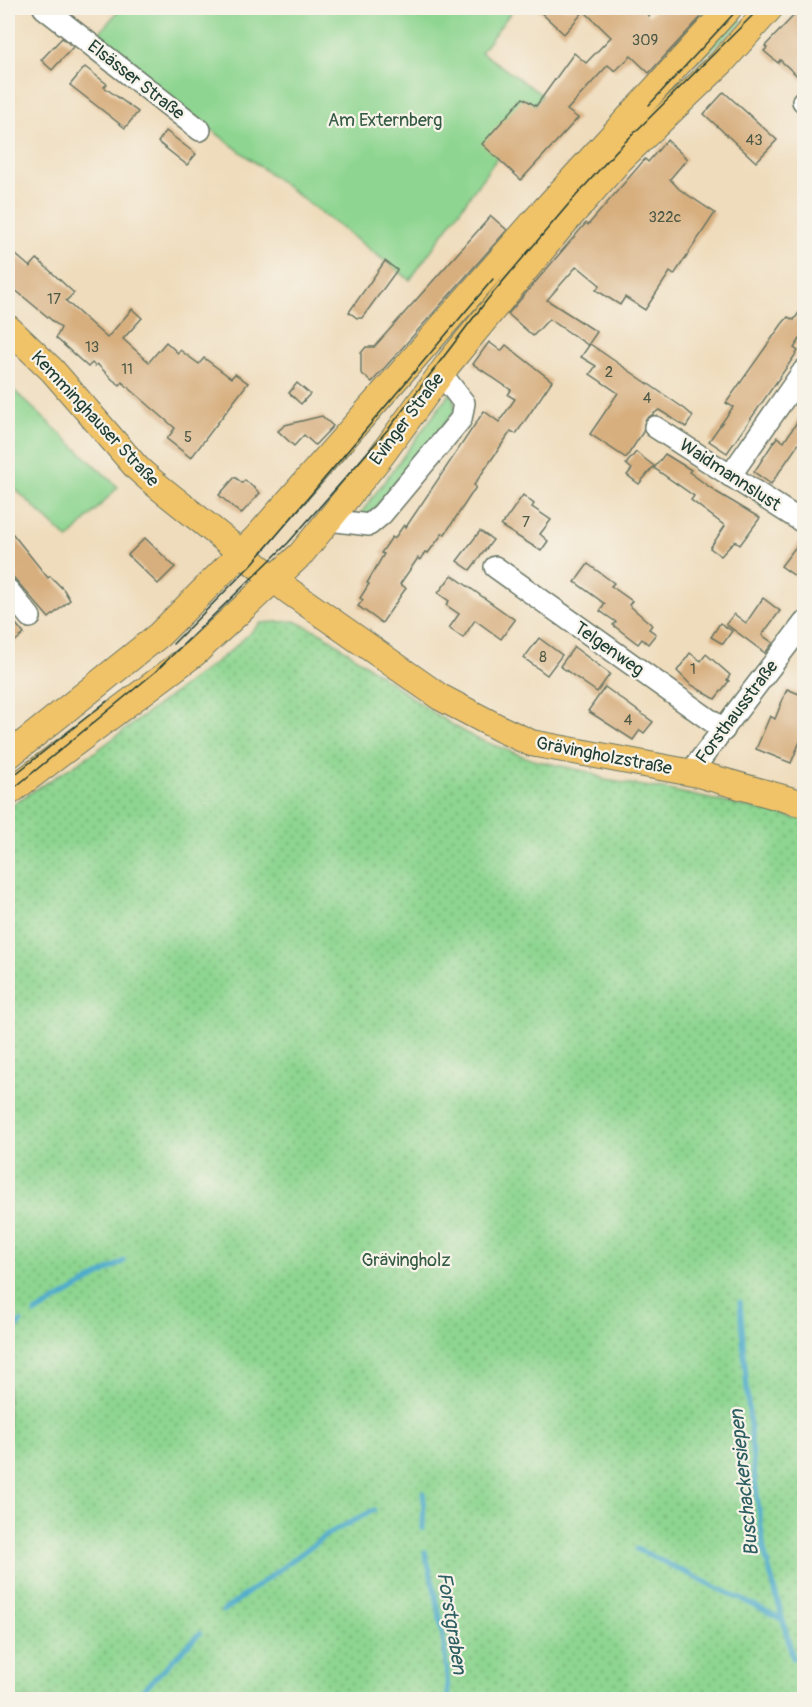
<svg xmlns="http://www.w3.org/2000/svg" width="812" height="1707" font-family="Pangolin,sans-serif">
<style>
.green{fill:#8dd590;stroke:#568962;stroke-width:1.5}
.park{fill:url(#park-dots);stroke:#568962;stroke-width:1.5}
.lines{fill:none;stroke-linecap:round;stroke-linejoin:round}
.stream{stroke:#4eabcc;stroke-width:5}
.building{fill:#d7ae7e}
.minor-casing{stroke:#687564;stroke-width:24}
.major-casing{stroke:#687564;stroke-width:28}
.minor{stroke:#fff;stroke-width:21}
.major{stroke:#f1c369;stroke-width:26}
.tram{stroke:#1f3d34;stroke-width:1.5}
.labels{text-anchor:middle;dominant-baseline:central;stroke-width:4.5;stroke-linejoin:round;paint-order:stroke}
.number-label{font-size:15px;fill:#4d5946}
.street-label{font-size:18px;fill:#1f3d34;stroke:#f7f3e8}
.park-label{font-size:18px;fill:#355b46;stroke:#f7f3e8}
.water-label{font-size:20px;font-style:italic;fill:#2d5e62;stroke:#f7f3e8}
</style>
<defs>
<pattern id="park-dots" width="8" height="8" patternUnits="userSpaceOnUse" patternTransform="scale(1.5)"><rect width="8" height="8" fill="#8dd590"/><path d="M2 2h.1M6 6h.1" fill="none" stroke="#73ae76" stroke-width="1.8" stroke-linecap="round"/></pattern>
</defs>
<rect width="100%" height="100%" fill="#f7f3e8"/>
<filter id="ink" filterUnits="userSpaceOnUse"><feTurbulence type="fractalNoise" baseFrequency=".0167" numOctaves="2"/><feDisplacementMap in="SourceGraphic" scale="12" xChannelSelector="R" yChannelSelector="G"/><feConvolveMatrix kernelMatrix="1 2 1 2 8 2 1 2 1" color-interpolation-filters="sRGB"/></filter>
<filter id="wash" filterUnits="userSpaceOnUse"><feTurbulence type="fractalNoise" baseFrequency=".008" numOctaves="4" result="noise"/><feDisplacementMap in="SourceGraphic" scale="24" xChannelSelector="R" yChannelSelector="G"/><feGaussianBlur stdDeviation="1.35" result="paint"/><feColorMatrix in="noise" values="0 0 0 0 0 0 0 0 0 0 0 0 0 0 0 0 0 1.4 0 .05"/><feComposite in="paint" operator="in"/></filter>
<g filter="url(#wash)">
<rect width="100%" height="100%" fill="#efdcbc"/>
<!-- green -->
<g class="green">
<polygon points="121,8 514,8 481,52 542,95 410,280 93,40"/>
<polygon points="737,16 743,22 692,67"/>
<polygon points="8,385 118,487 68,539 8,482"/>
<polygon points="451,392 456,410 369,515 358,517"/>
</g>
<!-- park -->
<polygon class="park" points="295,621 323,634 438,716 473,737 533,760 589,772 605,780 669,790 804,820 804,1699 8,1699 8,807 95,752 229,652 261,623"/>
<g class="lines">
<!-- stream -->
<g class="stream">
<polyline points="740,1302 753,1463 764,1550 793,1658"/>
<polyline points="35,1313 124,1261"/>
<polyline points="8,1337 21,1322"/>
<polyline points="423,1529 424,1493"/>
<polyline points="637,1549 782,1619"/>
<path d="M425,1552C438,1599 447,1651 448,1700"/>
<polyline points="223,1611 328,1534 374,1510"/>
<polyline points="800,1685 804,1698"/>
<polyline points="133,1700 200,1633"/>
</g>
</g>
<g id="blocks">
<!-- building -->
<g class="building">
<polygon points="536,8 640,8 649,16 657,8 694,8 700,12 700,18 649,73 631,56 615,71 608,65 567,110 578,118 521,180 482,144 523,98 536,106 574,53 586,63 611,37 584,11 564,34"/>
<polygon points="801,8 804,8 804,82 780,60 778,63 764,51 767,48 765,46"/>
<polygon points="62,38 73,47 52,70 41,60"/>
<polygon points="85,67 107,84 104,87 138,112 125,128 70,85"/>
<polygon points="724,92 777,140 756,162 704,114"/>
<polygon points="166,131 196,154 187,165 158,142"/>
<polygon points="667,140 687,159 670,179 679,189 715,213 674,275 670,272 645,310 625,297 620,305 596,290 600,285 577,266 547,300 597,332 588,345 549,319 533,336 508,314 586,223 588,225 645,159 648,162"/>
<polygon points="491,216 507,230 372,382 361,373 361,353 366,347 374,347"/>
<polygon points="8,248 30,267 37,259 47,268 74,293 66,301 107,338 132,309 142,318 123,339 149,362 166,342 178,353 180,350 199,364 204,358 231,378 235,374 248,383 191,458 167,439 175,428 122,382 120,385 113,380 97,364 95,366 92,363 88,367 56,338 61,328 8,284"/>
<polygon points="385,261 397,270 362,318 357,318 349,312"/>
<polygon points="804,305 804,333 794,348 798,351 727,453 709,441 733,407 726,403 782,324 788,317 794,320"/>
<polygon points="489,342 501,351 506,345 552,381 516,434 511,431 474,485 476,487 445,534 443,533 428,553 425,552 420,560 418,558 400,584 406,588 382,623 358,606 363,600 360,598 369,584 367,583 384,554 381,553 392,537 394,539 404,525 406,527 484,411 499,422 515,399 508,395 511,390 473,364"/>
<polygon points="590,344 685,409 693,416 686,427 659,410 645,420 643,432 626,458 590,434 618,393 590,374 596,366 581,357"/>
<polygon points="297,383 310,394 301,404 289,393"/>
<polygon points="804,411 804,436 771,484 754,472 777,437 784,442"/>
<polygon points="322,416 333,426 315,445 304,435 294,446 278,431 285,425"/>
<polygon points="636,452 654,466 639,484 627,475 632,469 626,464"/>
<polygon points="665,454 691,470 689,472 718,493 760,518 740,545 735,541 721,556 710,548 725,526 691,500 694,496 654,468"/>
<polygon points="235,477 242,483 245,480 260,493 241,514 219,495"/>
<polygon points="523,495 534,504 532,507 551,520 540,534 548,541 541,551 501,526"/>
<polygon points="8,528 48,578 50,576 64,590 70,600 49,618 8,571"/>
<polygon points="480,531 493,540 470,570 457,561"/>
<polygon points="804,536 804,571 799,579 781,566"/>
<polygon points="145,538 175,567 158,584 128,555"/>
<polygon points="588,564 614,583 611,586 632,601 629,605 652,625 649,629 656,634 648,644 642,639 638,644 613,625 616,622 600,611 605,604 575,582"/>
<polygon points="452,575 515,620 501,639 475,620 463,638 449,628 459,614 446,605 449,601 438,593"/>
<polygon points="763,598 780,611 762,635 773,643 765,653 726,624 734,614 746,623"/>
<polygon points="8,614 24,634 8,647"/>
<polygon points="720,623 732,631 723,644 711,637"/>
<polygon points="539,638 562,655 547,675 524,658"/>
<polygon points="574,647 610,674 597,692 560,666"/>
<polygon points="690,653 701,661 706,654 730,675 727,680 729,681 715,699 690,684 677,671"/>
<polygon points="605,687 653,722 644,733 640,730 633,740 588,711"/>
<polygon points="787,689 804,696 804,732 791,763 756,749 770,716 775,719"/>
</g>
</g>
</g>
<g filter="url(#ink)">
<use href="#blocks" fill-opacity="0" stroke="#687564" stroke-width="1.5"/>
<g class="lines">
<defs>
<g id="minor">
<polyline points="44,8 200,130"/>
<polyline points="803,101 804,102"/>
<polyline points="655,427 804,523"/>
<polyline points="730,476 804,370"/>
<polyline points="329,520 369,525 382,514 461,419 464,403 441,373"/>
<polyline points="495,567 724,730"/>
<polyline points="8,590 30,617"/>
<polyline points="690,773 804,623"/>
</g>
<g id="major">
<polyline points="8,328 52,370 137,468 154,483 289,591 440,697 501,729 531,743 698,774 804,804"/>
<polyline points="8,756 159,635 257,537 538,217 729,8"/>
<polyline points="8,793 195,653 301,554 381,456 448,364 559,229 619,161 721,63 770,8"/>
</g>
</defs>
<!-- minor casing -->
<use href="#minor" class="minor-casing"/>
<!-- major casing -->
<use href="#major" class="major-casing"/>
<!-- minor -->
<use href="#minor" class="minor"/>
<!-- major -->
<use href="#major" class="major"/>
<!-- tram -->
<g class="tram">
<polyline points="649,105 739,8"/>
<polyline points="173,644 253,563 493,279"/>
<polyline points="8,780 107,701"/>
<polyline points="8,793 155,672 288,543 390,427 487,300 567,206 616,151 760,8"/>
</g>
</g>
</g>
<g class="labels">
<!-- number labels -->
<g class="number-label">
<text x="645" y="40">309</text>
<text x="754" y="140">43</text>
<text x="665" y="217">322c</text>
<text x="54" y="299">17</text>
<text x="92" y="347">13</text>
<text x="127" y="369">11</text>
<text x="609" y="372">2</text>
<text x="647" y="398">4</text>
<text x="188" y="437">5</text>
<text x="526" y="522">7</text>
<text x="543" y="657">8</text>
<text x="693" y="669">1</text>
<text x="628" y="720">4</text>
</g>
<!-- street labels -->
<g class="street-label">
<text transform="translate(136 80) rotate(38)">Elsässer Straße</text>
<text transform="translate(95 419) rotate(47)">Kemminghauser Straße</text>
<text transform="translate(407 419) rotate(-53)">Evinger Straße</text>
<text transform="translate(730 475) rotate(33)">Waidmannslust</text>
<text transform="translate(609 649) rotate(35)">Telgenweg</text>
<text transform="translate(737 712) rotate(-53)">Forsthausstraße</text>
<text transform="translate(604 756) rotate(11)">Grävingholzstraße</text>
</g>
<!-- park labels -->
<g class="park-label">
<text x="385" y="120">Am Externberg</text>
<text x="406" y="1260">Grävingholz</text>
</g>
<!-- water labels -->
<g class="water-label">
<text transform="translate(744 1483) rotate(-96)">Buschackersiepen</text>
<text transform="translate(452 1623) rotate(81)">Forstgraben</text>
</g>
</g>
<!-- margin -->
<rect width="812" height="1707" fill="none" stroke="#f7f3e8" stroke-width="30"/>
</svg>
